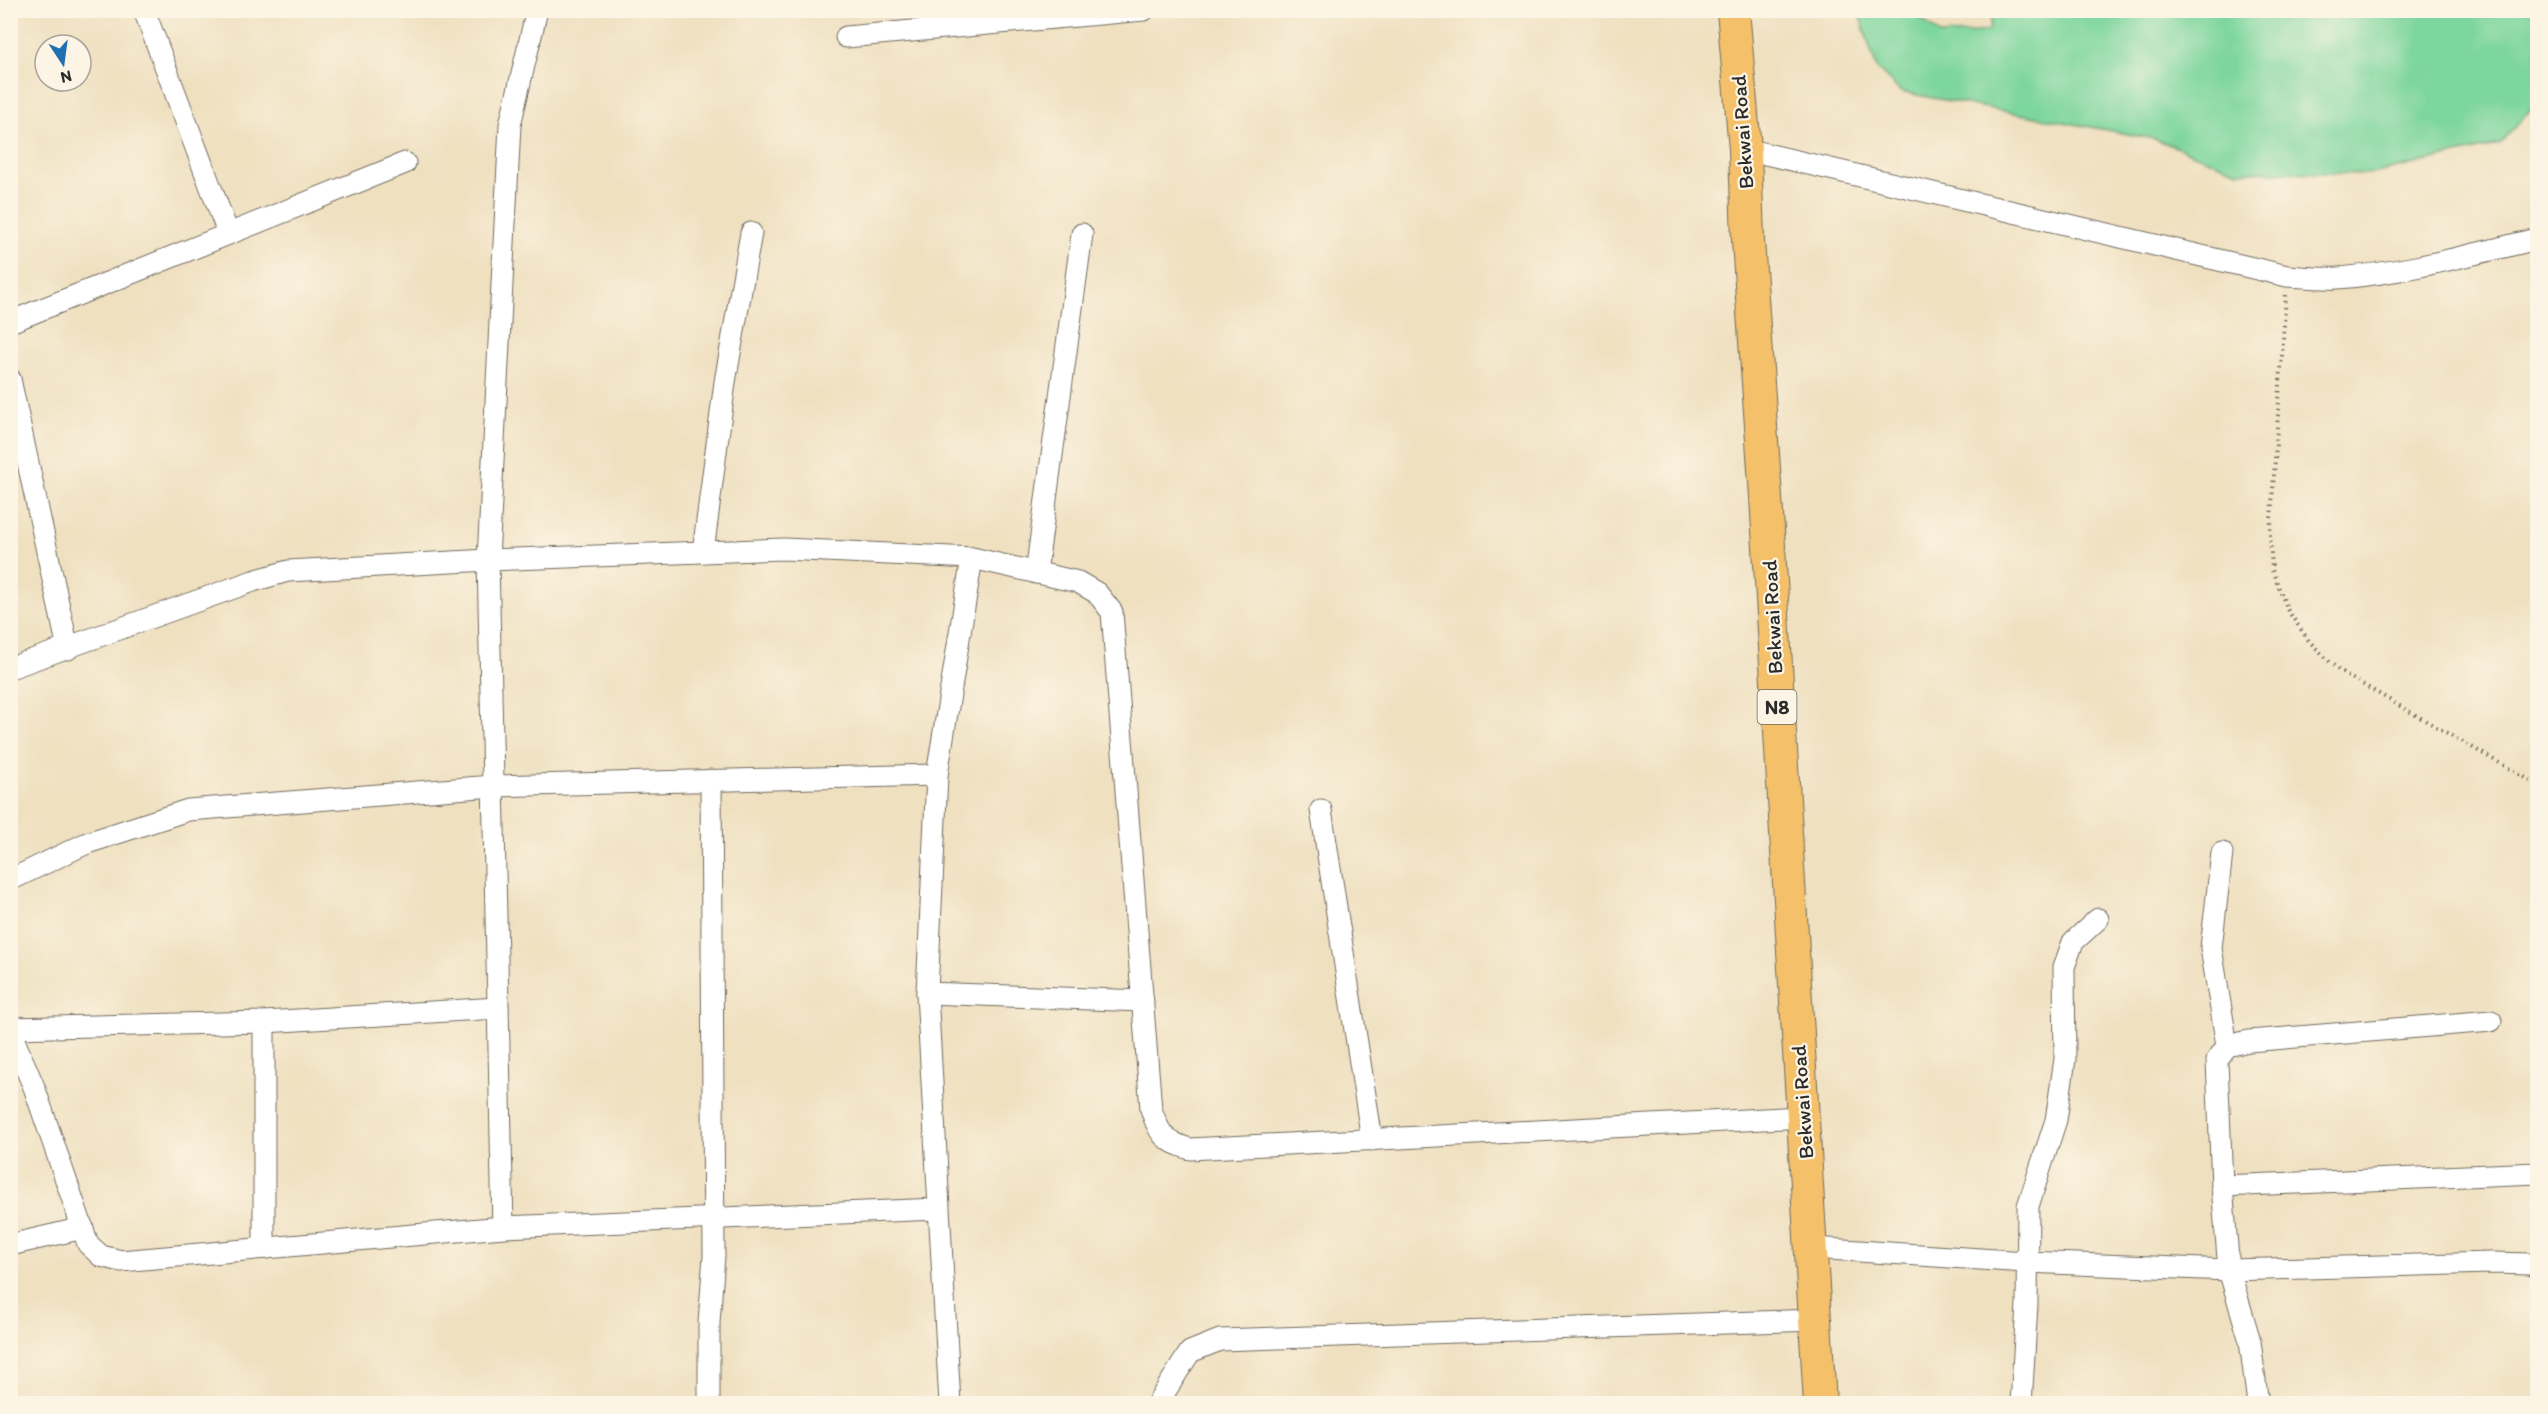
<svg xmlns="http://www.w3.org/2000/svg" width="2548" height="1414" font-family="Itim,sans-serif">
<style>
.green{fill:#7dd69d;stroke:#548064;stroke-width:1.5}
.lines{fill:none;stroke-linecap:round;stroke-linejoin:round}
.minor-casing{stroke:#706a5f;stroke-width:23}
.highway-casing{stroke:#706a5f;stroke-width:34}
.path{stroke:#706a5f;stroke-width:4;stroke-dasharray:1.5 4.5;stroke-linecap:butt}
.minor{stroke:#fff;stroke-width:21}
.highway{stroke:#f4c16b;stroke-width:32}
.labels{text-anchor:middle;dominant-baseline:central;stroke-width:4.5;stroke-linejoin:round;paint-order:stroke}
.shield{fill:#fcf5e5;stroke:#6a6863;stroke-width:1.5}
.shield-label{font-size:20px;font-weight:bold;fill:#2b2b2b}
.street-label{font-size:21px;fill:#2b2b2b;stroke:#fcf5e5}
</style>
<rect width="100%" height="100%" fill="#fcf5e5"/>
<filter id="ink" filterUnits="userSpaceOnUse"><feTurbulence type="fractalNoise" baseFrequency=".0167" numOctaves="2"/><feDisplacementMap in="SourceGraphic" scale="12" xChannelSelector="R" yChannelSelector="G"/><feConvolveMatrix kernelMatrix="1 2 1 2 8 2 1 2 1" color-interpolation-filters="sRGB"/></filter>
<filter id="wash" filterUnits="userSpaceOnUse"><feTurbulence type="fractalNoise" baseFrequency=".008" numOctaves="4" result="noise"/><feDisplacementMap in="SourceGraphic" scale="24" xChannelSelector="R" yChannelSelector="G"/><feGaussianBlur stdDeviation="1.35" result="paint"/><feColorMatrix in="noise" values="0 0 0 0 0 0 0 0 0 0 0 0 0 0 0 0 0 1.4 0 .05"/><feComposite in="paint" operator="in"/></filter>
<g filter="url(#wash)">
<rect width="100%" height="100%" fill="#efe0c0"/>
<!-- green -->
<polygon class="green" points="1993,10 2537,11 2537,103 2500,144 2372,174 2238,171 2155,139 1901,92 1877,69 1858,11 1912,11 1941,35 1989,31"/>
</g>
<g filter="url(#ink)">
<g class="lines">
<defs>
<g id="minor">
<polyline points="144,10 228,233"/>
<polyline points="846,37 1144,10"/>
<path d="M1745,149L2287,276C2304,277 2321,279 2338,278C2405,273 2472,254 2538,239"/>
<polyline points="10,322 405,163"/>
<polyline points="10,379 68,649"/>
<polyline points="703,552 725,382 751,233"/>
<polyline points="1036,573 1082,234"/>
<path d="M10,668L253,581L288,571L488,560L784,549L972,558L1078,582L1097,593L1112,612L1151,1109C1160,1135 1163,1141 1190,1149L1802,1117"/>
<polyline points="1321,810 1372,1140"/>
<polyline points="2222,853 2211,948 2227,1046"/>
<polyline points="10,880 87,843 188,810 493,786 937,775"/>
<polyline points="927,993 1143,1001"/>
<polyline points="10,1028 264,1022 498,1008"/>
<polyline points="10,1031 34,1087 88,1244 101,1256 121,1261 503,1227 938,1209"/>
<polyline points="2222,1186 2538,1173"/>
<polyline points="503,1227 488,560 510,125 537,10"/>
<polyline points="10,1245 83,1228"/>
<polyline points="264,1248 264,1022"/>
<polyline points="1813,1248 2026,1262 2229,1270 2491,1263 2530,1264 2538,1267"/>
<polyline points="709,1404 709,1323 714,1256 711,780"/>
<polyline points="950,1404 927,993 937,775 972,558"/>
<polyline points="1157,1404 1190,1352 1220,1340 1815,1320"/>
<polyline points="2021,1404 2027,1304 2028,1206 2056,1120 2065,1059 2064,967 2073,942 2098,919"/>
<polyline points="2258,1404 2250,1341 2229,1270 2222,1186 2217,1060 2227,1046 2249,1041 2491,1021"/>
</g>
<polyline id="highway" points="1733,10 1745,149 1748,241 1766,497 1820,1404"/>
</defs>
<!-- minor casing -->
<use href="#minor" class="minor-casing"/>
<!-- highway casing -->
<use href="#highway" class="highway-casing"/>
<!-- path -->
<polyline class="path" points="2286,295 2270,534 2272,570 2288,611 2309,641 2339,671 2538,785"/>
<!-- minor -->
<use href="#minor" class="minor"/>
<!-- highway -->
<use href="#highway" class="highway"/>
</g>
</g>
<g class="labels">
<!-- shield labels -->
<rect class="shield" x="1757.5" y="690" width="39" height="34" rx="4.5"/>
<g class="shield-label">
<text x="1777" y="707">N8</text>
</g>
<!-- street labels -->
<g class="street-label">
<text transform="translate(1742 132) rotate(-94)">Bekwai Road</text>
<text transform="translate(1772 617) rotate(-93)">Bekwai Road</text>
<text transform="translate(1802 1102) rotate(-94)">Bekwai Road</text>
</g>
</g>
<!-- margin -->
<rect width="2548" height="1414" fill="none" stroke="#fcf5e5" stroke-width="36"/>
<!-- north arrow -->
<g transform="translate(63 63) rotate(167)"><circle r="28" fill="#fcf5e5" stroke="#a8a49b" stroke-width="1.5"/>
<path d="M0-4.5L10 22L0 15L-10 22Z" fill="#1f6fb2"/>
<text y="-9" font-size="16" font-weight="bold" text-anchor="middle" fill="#2b2b2b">N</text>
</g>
</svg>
